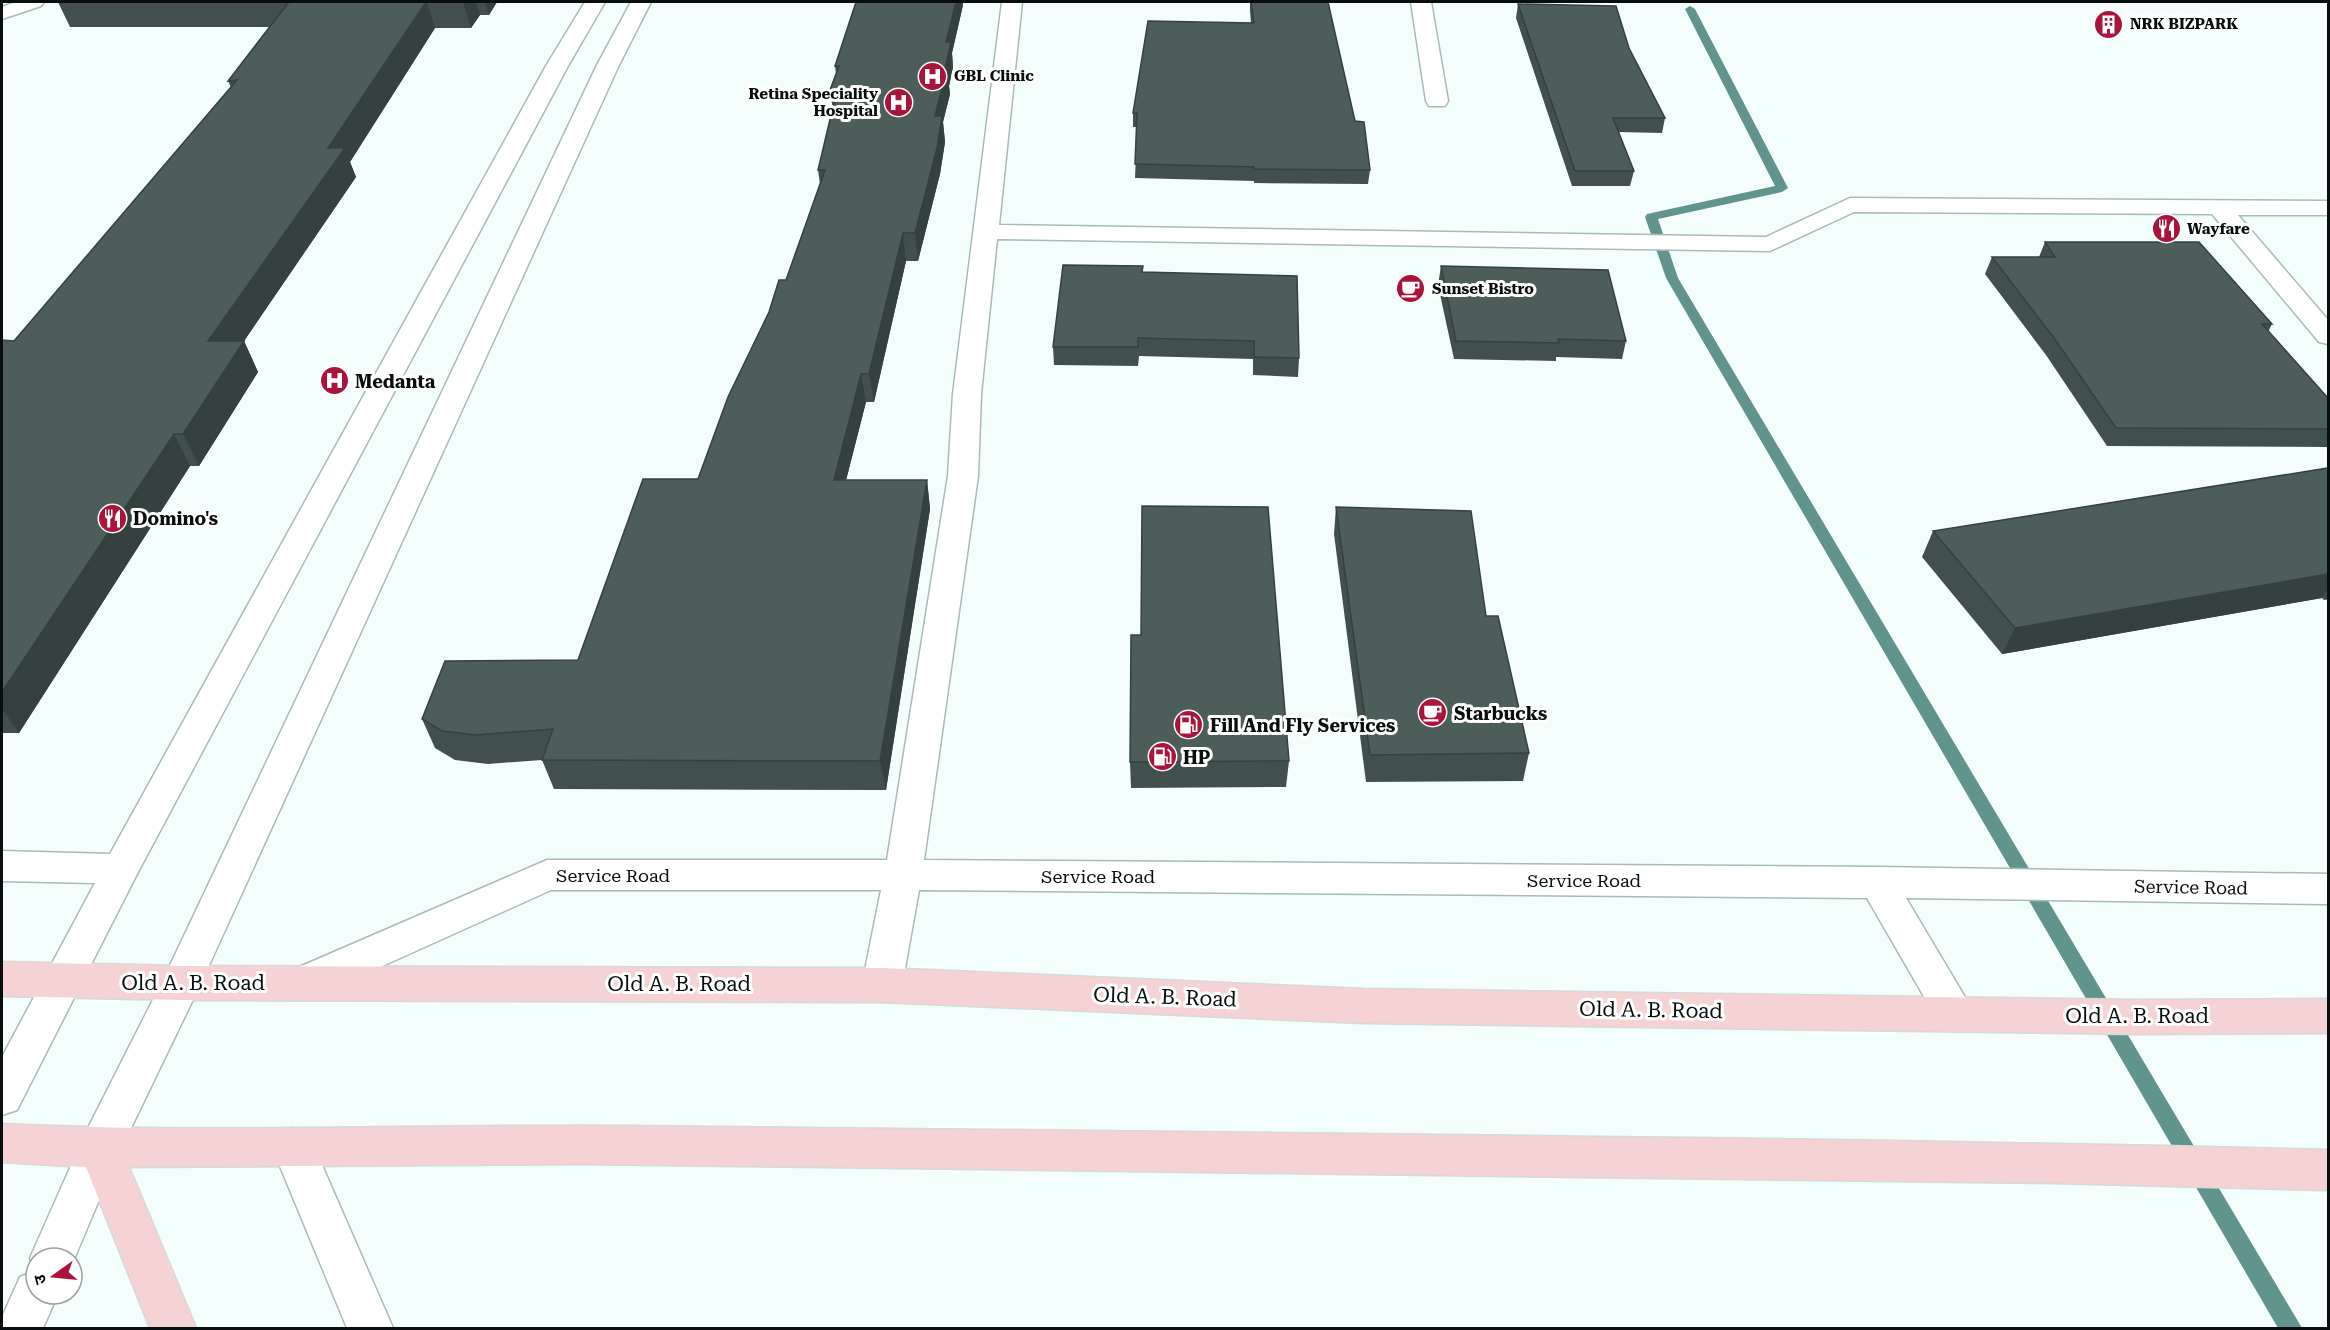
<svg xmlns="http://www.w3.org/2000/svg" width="2330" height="1330" font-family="'Roboto Serif','Noto Sans Devanagari',serif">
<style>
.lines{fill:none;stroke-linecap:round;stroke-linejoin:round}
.stream{fill:#61948c;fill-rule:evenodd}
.minor-casing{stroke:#a8bbb7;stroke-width:3}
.major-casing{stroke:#d7d8d8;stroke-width:3}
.minor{fill:#fff;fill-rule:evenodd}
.major{fill:#f5d3d5;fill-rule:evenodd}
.wall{fill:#41504d}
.shaded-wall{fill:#35413f}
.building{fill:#4c5d5a;stroke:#35413f;stroke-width:1.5}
.labels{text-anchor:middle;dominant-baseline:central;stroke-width:6;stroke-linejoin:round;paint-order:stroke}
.far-poi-label{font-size:15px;font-weight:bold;fill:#070e0d;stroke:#fff;text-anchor:start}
.poi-label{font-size:18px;font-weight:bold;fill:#070e0d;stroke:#fff;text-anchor:start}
.street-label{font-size:18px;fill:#070e0d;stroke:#fff}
.near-street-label{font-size:21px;fill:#070e0d;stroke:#fff}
</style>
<rect width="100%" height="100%" fill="#f3fefc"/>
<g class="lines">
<!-- stream -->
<polygon class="stream" points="1690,6 1695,9 1788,188 1782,192 1658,219 1678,278 2302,1328 2278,1328 1666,278 1645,217 1647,214 1775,186 1685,9"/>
<defs>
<g id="minor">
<polygon points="16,2 44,2 41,6 2,19 2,7"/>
<polygon points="585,2 605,2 568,66 137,874 17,1110 2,1115 2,1057 95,883 2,881 2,851 110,854 546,66"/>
<polygon points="631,2 651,2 619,65 201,983 118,1155 72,1264 72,1258 36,1258 36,1294 58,1294 43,1328 2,1328 2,1317 20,1277 35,1271 30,1258 85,1134 164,978 597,65"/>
<polygon points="1002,2 1022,2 999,225 1766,237 1850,198 2328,201 2328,215 2238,215 2328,320 2328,344 2319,342 2212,214 1854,212 1770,251 997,239 981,394 978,476 924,860 1877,867 2328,874 2328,904 1906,898 1975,1014 1969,1026 1955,1031 1941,1026 1867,898 919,890 902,985 896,997 882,1002 868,997 862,985 881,890 551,890 318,995 304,1000 290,995 284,983 290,971 547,860 887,860 948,476 953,394"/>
<polygon points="1411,2 1431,2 1448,101 1445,106 1429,106 1426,101"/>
<polygon points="293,1128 308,1133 393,1328 347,1328 272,1147 278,1133"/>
</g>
<g id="major">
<polygon points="2,962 181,966 882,968 1364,989 2138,1000 2328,999 2328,1033 2138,1034 1364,1023 882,1002 181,1000 2,996"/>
<path d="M2,1124C212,1134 423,1124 633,1126C1198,1133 1763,1136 2328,1150V1190L2053,1183L584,1164L129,1167L196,1328H150L86,1167L2,1162Z"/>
</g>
</defs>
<!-- minor casing -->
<use href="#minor" class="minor-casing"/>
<!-- major casing -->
<use href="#major" class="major-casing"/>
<!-- minor -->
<use href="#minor" class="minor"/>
<!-- major -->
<use href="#major" class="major"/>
</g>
<!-- wall -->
<g class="wall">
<polygon points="58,2 497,2 489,15 480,15 471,28 435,28 350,162 356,177 244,341 258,372 199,466 190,466 19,733 2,733 2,340 14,341 231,87 228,81 269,27 70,27"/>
<polygon points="1250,2 1328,2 1355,121 1370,170 1368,184 1254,183 1254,181 1135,178 1137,127 1133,127 1133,113 1251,23 1250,11"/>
<polygon points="1518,4 1629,48 1665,118 1662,133 1618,132 1634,171 1630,186 1572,186 1516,18"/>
<polygon points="963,5 952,53 953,67 949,86 950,94 943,122 945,142 940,174 918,261 906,261 874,402 866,402 846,480 927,480 930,509 886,790 554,789 542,760 488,764 455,760 435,748 422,719 578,660 698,479 786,280 820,184 818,170 833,110 830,90 836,74 835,66"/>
<polygon points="2045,242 2272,324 2268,332 2328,398 2328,447 2107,446 2046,355 1985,274 1992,257 2039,257"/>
<polygon points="1441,266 1626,341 1622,359 1556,357 1556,361 1454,359 1438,285"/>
<polygon points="1143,272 1299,358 1298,377 1253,375 1253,359 1139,356 1138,366 1054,365 1053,347"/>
<polygon points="2328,468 2328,599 2324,600 2322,598 2002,654 1922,557 1933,531"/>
<polygon points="1336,507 1486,616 1529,753 1523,781 1366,782 1334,534"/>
<polygon points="1289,761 1286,787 1131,788 1130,762"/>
</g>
<!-- shaded-wall -->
<g class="shaded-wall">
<polygon points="427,2 435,28 350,162 356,177 244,341 258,372 199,466 183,434 208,341 328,148"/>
<polygon points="463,2 476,2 480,15 471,28"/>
<polygon points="485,2 497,2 489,15"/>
<polygon points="956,2 963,2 963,5 952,53 953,67 949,86 950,94 943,122 945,142 940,174 918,261 915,233 935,116 945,69 946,42"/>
<polygon points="903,233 906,261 874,402 869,374"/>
<polygon points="861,374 866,402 839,508 834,480"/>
<polygon points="174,434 190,466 19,733 2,709 2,692"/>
<polygon points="927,480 930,509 886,790 880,761"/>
<polygon points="2328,574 2328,588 2322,598 2002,654 2015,628"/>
<polygon points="2328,593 2328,599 2324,600"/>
</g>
<!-- building -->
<g class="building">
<polygon points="289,2 426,2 328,148 345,148 208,341 244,341 183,434 174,434 2,692 2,340 14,341 237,80 228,81"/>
<polygon points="856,2 956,2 946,42 951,42 945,69 947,69 935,116 942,116 937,148 915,233 903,233 869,374 861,374 834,480 927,480 880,761 542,760 553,729 476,735 442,731 422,719 445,661 578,660 643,479 698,479 728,397 769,312 779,280 786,280 825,170 818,170 837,90 830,90 839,66 835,66"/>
<polygon points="1251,2 1328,2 1355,121 1364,122 1370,170 1254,169 1254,167 1135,164 1137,113 1133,113 1148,21 1254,23"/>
<polygon points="1518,4 1616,6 1629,48 1665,118 1613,118 1634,171 1575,171"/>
<polygon points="2045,242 2199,242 2272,324 2262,324 2328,398 2328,429 2116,428 2054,338 1992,257 2055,257"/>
<polygon points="1063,265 1143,266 1142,272 1297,276 1299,358 1254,357 1254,341 1138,338 1138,347 1053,347"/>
<polygon points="1441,266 1608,270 1626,341 1558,339 1559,343 1456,341"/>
<polygon points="2328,468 2328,574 2015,628 1933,531"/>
<polygon points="1142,506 1268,507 1289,761 1130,762 1131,635 1141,635"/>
<polygon points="1336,507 1471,511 1486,616 1498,616 1529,753 1370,755"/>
</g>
<!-- icons -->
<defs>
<symbol id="building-disc" viewBox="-11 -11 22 22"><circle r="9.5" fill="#aa143b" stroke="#fff"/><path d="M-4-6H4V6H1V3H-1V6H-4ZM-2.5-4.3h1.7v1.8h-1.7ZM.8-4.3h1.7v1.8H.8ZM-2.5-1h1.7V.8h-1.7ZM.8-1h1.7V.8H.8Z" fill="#fff"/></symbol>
<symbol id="hospital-disc" viewBox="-11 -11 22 22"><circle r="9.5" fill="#aa143b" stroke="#fff"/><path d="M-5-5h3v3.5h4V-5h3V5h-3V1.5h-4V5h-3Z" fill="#fff"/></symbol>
<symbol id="restaurant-disc" viewBox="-11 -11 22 22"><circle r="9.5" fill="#aa143b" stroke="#fff"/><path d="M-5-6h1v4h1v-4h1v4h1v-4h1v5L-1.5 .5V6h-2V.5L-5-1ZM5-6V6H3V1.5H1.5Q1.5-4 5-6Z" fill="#fff"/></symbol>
<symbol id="cafe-disc" viewBox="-11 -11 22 22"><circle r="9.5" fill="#aa143b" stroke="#fff"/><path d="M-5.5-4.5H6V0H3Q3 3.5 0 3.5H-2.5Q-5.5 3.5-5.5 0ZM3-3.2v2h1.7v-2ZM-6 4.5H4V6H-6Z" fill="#fff"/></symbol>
<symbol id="fuel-disc" viewBox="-11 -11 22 22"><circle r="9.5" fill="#aa143b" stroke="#fff"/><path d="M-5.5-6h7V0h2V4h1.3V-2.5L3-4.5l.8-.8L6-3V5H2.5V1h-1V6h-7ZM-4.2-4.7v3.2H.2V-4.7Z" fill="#fff"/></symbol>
</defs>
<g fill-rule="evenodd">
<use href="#building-disc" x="2092" y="8" width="33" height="33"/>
<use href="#hospital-disc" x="916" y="60" width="33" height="33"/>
<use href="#hospital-disc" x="882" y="86" width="33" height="33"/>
<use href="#restaurant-disc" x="2150" y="212" width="33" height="33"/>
<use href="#cafe-disc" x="1394" y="272" width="33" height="33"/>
<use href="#hospital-disc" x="318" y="364" width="33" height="33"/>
<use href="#restaurant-disc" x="96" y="502" width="33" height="33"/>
<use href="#cafe-disc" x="1416" y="696" width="33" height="33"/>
<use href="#fuel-disc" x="1172" y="708" width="33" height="33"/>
<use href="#fuel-disc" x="1146" y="740" width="33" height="33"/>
</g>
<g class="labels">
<!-- far-poi labels -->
<g class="far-poi-label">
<text x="2130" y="24">NRK BIZPARK</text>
<text x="954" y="76">GBL Clinic</text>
<text x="878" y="94" text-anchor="end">Retina Speciality<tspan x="878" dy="17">Hospital</tspan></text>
<text x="2187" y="229">Wayfare</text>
<text x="1432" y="289">Sunset Bistro</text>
</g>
<!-- poi labels -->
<g class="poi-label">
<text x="355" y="381">Medanta</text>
<text x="133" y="518">Domino's</text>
<text x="1454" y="713">Starbucks</text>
<text x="1210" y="725">Fill And Fly Services</text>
<text x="1183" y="757">HP</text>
</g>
<!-- street labels -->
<g class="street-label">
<text x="613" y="875">Service Road</text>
<text x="1098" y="876">Service Road</text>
<text x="1584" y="880">Service Road</text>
<text transform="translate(2191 887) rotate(1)">Service Road</text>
</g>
<!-- near-street labels -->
<g class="near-street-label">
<text x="193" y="983">Old A. B. Road</text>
<text x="679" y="984">Old A. B. Road</text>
<text transform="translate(1165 997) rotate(2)">Old A. B. Road</text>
<text transform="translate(1651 1010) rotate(1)">Old A. B. Road</text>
<text x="2137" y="1016">Old A. B. Road</text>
</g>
</g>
<!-- border -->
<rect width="2330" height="1330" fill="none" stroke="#070e0d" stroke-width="6"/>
<!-- north arrow -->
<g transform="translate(54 1276) rotate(255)"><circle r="28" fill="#ffffff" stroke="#9c9f9e" stroke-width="1.5"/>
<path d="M0-4.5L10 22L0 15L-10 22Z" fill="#aa143b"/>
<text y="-9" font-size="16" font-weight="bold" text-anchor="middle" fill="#070e0d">उ</text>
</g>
</svg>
